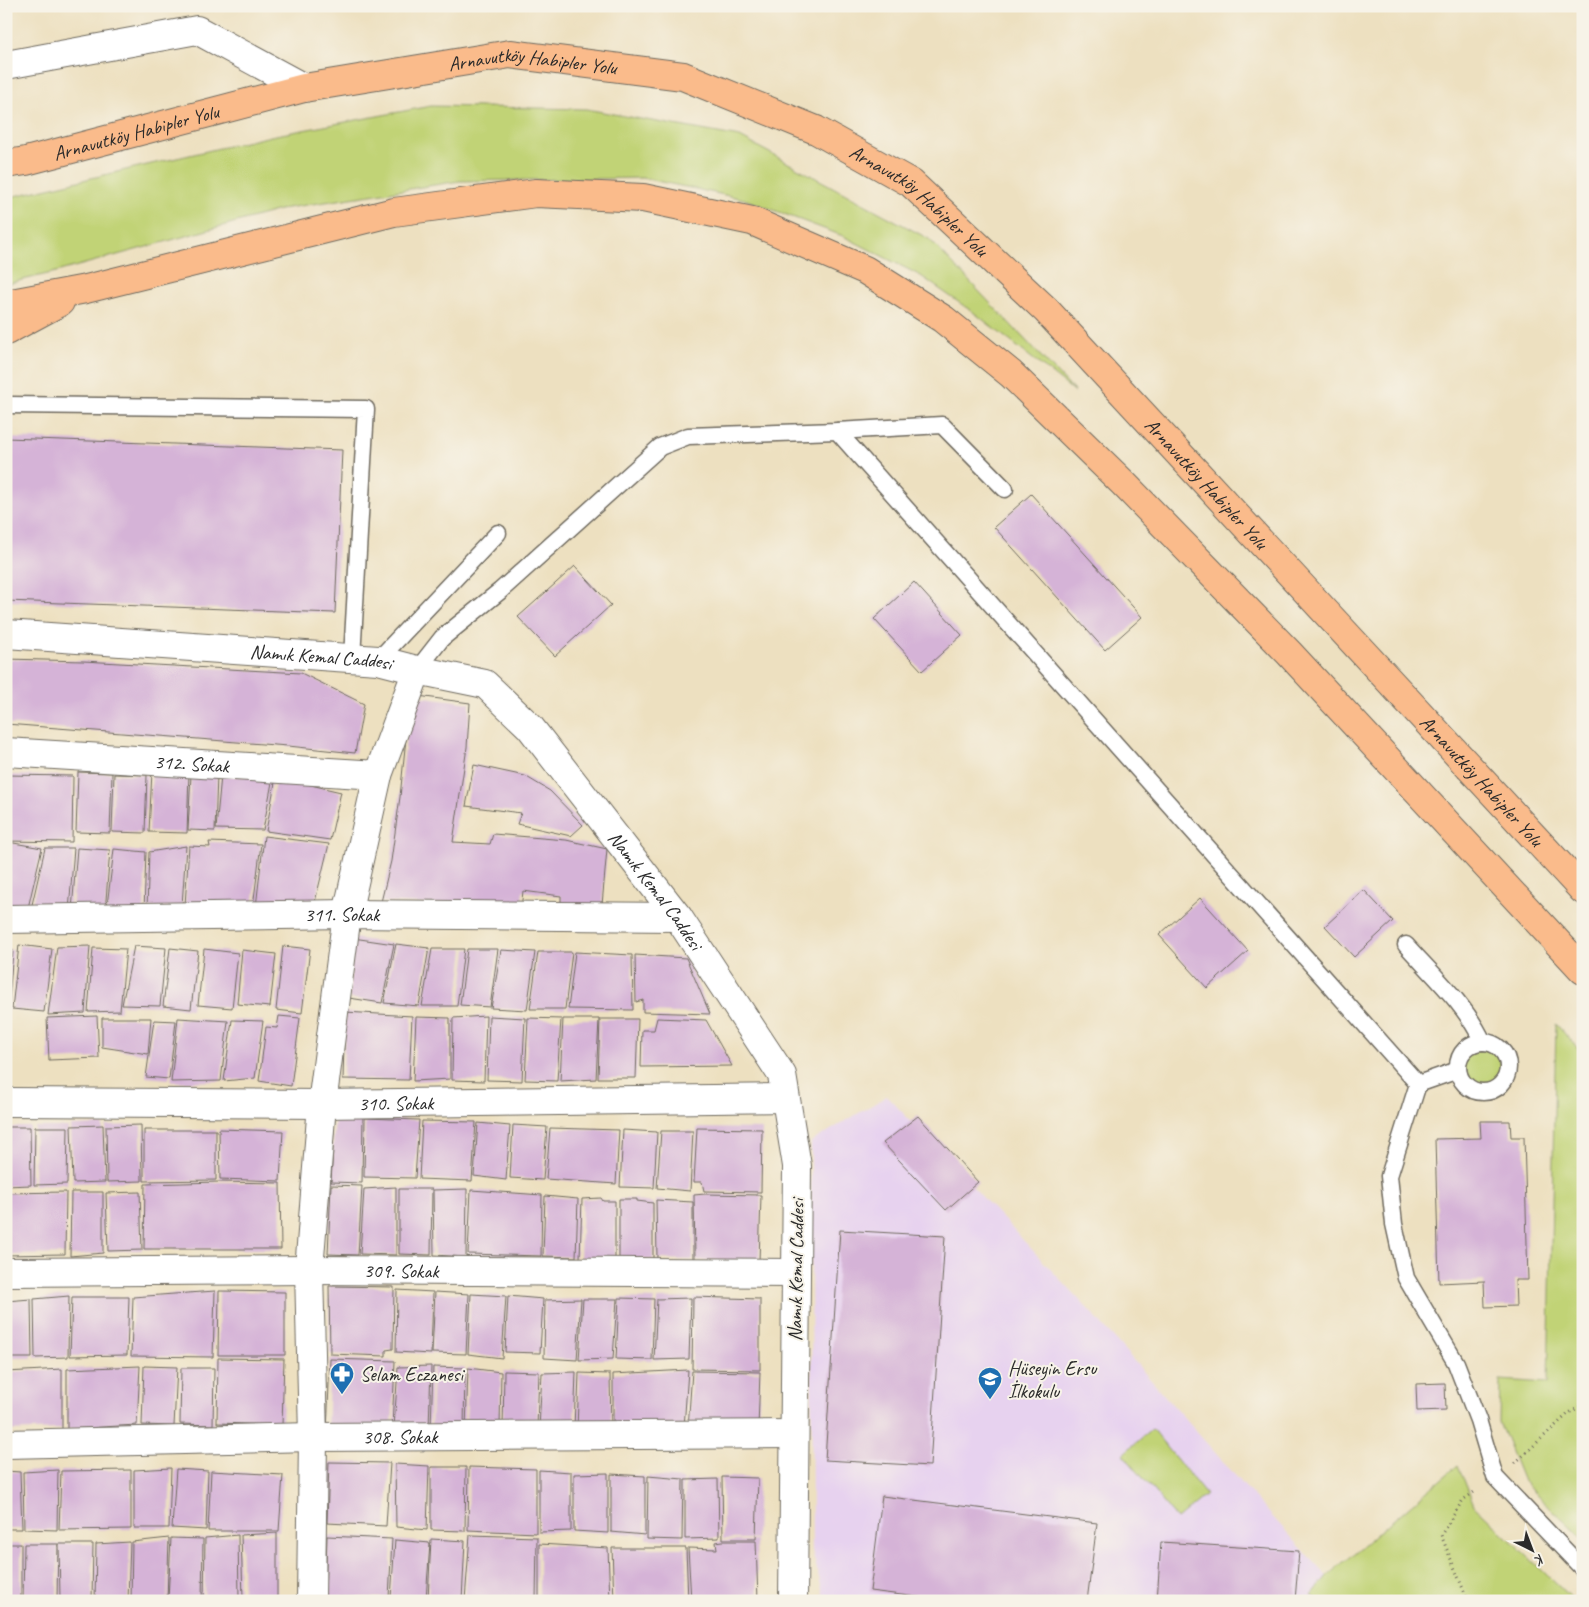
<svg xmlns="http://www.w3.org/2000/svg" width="1589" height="1607" font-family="Caveat,sans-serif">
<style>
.built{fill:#e7d2ef}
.green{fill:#c1d376;stroke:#767f50}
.building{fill:#d5b3d7}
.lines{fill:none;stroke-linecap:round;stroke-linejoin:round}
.service-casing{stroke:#6f6a5f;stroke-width:19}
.minor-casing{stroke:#6f6a5f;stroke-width:30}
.trunk-casing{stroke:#6f6a5f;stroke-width:30}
.path{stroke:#6f6a5f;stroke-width:3;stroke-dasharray:1 4;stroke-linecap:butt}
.service{stroke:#fff;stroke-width:16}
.minor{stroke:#fff;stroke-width:28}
.trunk{stroke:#fabb8b;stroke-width:28}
.labels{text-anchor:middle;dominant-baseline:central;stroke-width:4;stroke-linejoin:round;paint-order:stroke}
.street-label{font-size:20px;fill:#2b2b2b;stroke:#f7f3e8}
.poi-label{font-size:20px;fill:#2b2b2b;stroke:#f7f3e8;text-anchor:start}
</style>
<rect width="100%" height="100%" fill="#f7f3e8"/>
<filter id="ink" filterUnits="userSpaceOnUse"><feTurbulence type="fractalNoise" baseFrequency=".02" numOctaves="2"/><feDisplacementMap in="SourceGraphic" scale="10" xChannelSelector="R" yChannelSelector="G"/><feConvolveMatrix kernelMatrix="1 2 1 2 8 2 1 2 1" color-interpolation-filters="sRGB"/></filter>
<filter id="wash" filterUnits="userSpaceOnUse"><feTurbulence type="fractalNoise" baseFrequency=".0096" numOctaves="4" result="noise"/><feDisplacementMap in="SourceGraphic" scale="20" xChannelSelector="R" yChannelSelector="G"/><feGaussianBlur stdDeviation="1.12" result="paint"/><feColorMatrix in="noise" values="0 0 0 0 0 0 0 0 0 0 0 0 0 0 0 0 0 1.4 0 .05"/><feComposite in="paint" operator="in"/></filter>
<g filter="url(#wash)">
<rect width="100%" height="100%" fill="#ede0c0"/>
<!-- built -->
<polygon class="built" points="887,1096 1088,1309 1248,1490 1327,1576 1312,1594 1319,1601 825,1601 812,1550 811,1142"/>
<!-- green -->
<g class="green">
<polygon points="431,106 586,109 740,137 929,239 1075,392 977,315 921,276 843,236 744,199 642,178 460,181 287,208 56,272 6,284 6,198 271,136"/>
<polygon points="1556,1024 1583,1054 1583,1539 1533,1492 1522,1479 1499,1422 1500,1380 1548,1383"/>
<circle cx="1482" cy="1067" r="19"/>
<polygon points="1152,1429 1206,1495 1177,1519 1123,1454"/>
<polygon points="1458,1465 1474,1505 1574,1601 1319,1601 1312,1595 1327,1576"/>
</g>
<g id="blocks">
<!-- building -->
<g class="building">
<polygon points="6,438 342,450 335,613 6,601"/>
<polygon points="1031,494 1142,617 1105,650 994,527"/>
<polygon points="575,566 611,605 555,656 518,617"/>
<polygon points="914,582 962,635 922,671 874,619"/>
<polygon points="6,659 83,661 301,673 364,704 355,753 288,746 6,724"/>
<polygon points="418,696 470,703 467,747 453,842 490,844 493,834 566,840 607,849 602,905 561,906 561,896 523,891 521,909 381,902 391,861 400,797 406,738"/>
<polygon points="474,765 525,776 550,791 583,825 571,836 517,824 521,813 466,806"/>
<polygon points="152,771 189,772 187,833 149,832"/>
<polygon points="78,772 112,773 110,833 76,832"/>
<polygon points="114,774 147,775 145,833 112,832"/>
<polygon points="6,775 73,776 72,842 6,841"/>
<polygon points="191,775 217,775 215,831 188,830"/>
<polygon points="221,776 273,777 263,830 216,829"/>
<polygon points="276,777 341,792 330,840 266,831"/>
<polygon points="264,836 329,844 314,906 256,907"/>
<polygon points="8,842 42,848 28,908 6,906 6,852"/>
<polygon points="209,842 261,844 253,907 185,905 189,846 210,847"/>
<polygon points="186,846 182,906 147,908 149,852"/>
<polygon points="45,848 74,848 69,911 31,909"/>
<polygon points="77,848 110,850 105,912 72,910"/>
<polygon points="114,849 146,852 144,912 106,914"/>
<polygon points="1364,890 1393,921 1354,957 1325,926"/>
<polygon points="1200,898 1248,951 1207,988 1159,935"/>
<polygon points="353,938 394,944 382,1003 349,998"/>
<polygon points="396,944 429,948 419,1006 384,1003"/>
<polygon points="19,945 52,949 44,1012 12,1009"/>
<polygon points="90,946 85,1013 48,1015 57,947"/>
<polygon points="134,946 166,948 160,1006 122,1005"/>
<polygon points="283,946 310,949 302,1013 276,1010"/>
<polygon points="93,948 126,949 120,1011 88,1012"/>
<polygon points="170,948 198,951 191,1009 163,1006"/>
<polygon points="204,949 238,953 232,1008 198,1005"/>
<polygon points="432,949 464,949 457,1006 422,1006"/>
<polygon points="467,949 498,949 490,1007 460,1005"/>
<polygon points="6,950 13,950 8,1012 6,1012"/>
<polygon points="242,950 276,954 270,1007 237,1004"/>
<polygon points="501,950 535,952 527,1010 491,1008"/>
<polygon points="538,952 572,952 565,1009 530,1009"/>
<polygon points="575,952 632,955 633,1010 568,1009"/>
<polygon points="635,955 686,958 710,1014 643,1012 643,1000 636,1002"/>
<polygon points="345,1012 412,1016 409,1080 343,1079"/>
<polygon points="97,1016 99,1058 49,1060 47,1018"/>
<polygon points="279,1016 300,1018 291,1086 259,1081 266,1027 277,1028"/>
<polygon points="486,1016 484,1081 452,1080 453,1018"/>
<polygon points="489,1016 525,1018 522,1081 487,1080"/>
<polygon points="416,1017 450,1018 450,1079 413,1081"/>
<polygon points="102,1018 151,1018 148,1054 102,1047"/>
<polygon points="178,1018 228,1021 221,1081 171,1082"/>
<polygon points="528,1018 561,1019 557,1081 525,1080"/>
<polygon points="657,1018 706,1020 732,1066 641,1067 642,1030 654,1030"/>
<polygon points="563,1019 599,1019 596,1079 560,1081"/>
<polygon points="600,1019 638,1019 636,1078 598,1078"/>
<polygon points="154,1020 176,1021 169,1079 146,1077"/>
<polygon points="232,1020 263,1021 255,1078 224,1081"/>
<polygon points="335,1114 363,1115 362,1183 331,1182"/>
<polygon points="918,1116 978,1182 946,1210 883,1143"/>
<polygon points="365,1118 419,1120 415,1178 364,1177"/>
<polygon points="422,1121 476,1122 472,1181 419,1179"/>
<polygon points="1480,1121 1510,1121 1511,1137 1524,1137 1528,1280 1515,1280 1516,1306 1485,1307 1484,1281 1439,1283 1435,1139 1481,1138"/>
<polygon points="478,1123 510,1126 506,1180 474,1176"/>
<polygon points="103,1125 105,1182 73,1183 71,1126"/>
<polygon points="141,1125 142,1181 107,1182 106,1126"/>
<polygon points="513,1125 547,1127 543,1180 510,1178"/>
<polygon points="6,1127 30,1127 31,1185 6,1186"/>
<polygon points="35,1127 68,1127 67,1184 34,1185"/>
<polygon points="550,1128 619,1130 616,1184 546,1179"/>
<polygon points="697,1128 762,1129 761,1192 704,1191 702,1182 694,1182"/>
<polygon points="219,1129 283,1131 280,1181 220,1179"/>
<polygon points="144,1130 216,1130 216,1180 144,1181"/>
<polygon points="623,1130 657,1132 654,1188 620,1187"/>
<polygon points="661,1131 693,1131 690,1191 657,1188"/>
<polygon points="219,1182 280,1183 281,1249 144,1249 145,1184"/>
<polygon points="331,1185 362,1186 358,1255 328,1254"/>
<polygon points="396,1187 396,1255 360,1254 364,1189"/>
<polygon points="399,1189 432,1189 431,1255 399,1254"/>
<polygon points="467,1189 466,1257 434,1255 433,1190"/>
<polygon points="471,1190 542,1195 541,1256 468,1254"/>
<polygon points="66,1192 65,1254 6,1255 6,1193"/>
<polygon points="71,1192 103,1192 103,1253 70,1256"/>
<polygon points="140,1192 142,1250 108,1251 106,1193"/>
<polygon points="705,1194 761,1195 759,1262 695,1260 694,1195"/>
<polygon points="545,1196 578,1199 576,1257 543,1256"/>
<polygon points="601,1198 603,1201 615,1201 615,1258 580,1258 582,1199"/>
<polygon points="619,1199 637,1199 637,1201 653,1203 653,1260 619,1258"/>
<polygon points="656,1200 693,1202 693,1260 657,1259"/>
<polygon points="840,1230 945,1236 930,1466 825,1460"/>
<polygon points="329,1286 394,1287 393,1349 386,1350 386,1356 330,1354"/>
<polygon points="397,1290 433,1292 431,1354 396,1352"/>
<polygon points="215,1291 213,1357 131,1356 133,1297"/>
<polygon points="219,1291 285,1292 285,1355 218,1355"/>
<polygon points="435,1292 469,1294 466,1354 432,1353"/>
<polygon points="471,1294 506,1296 502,1358 468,1354"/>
<polygon points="69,1296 68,1357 35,1358 34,1299"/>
<polygon points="508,1296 543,1299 540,1353 505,1352"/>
<polygon points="72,1297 129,1297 127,1355 70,1356"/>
<polygon points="693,1297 760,1299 760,1370 692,1369"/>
<polygon points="619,1298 654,1299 652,1360 616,1359"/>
<polygon points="691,1298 689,1359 654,1360 657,1299"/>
<polygon points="31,1299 32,1358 6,1358 6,1301"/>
<polygon points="581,1299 577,1360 544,1358 545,1300"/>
<polygon points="583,1299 617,1299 613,1359 579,1360"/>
<polygon points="218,1358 284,1359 282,1425 217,1423"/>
<polygon points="330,1359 395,1361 392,1430 327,1433"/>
<polygon points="140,1366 137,1425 67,1429 67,1369"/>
<polygon points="144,1366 177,1367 174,1426 142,1425"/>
<polygon points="431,1366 429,1428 394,1428 398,1367"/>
<polygon points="433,1367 465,1368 464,1429 431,1428"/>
<polygon points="181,1368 214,1368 213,1425 180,1424"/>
<polygon points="468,1368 501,1372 500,1428 466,1429"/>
<polygon points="62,1369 62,1429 6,1431 6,1372"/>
<polygon points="688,1370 684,1428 613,1429 613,1374"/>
<polygon points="504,1371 539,1372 537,1428 503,1428"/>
<polygon points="692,1371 760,1372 758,1429 688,1429"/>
<polygon points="576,1372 574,1430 539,1428 542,1373"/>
<polygon points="579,1373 610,1374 611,1429 577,1430"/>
<polygon points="1445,1383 1446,1410 1417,1411 1416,1384"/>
<polygon points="329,1462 390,1463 386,1526 327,1523"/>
<polygon points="395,1464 429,1466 427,1530 396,1527"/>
<polygon points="431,1467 466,1467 465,1531 431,1530"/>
<polygon points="469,1467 536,1469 536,1533 468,1530"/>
<polygon points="171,1468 169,1528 134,1528 134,1470"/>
<polygon points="176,1469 208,1471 206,1530 172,1528"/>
<polygon points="58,1470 57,1530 24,1529 23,1472"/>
<polygon points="131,1470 131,1529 59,1530 61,1471"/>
<polygon points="539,1470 571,1472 571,1531 539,1532"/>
<polygon points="6,1471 20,1472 22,1529 6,1529"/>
<polygon points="211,1471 283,1475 279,1531 208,1531"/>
<polygon points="608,1473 608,1533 574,1531 574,1474"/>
<polygon points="611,1474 645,1476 645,1535 611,1532"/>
<polygon points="648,1476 683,1479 682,1540 647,1539"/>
<polygon points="722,1477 758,1478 756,1539 723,1539"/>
<polygon points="718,1479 719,1538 685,1539 685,1480"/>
<polygon points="882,1496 1097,1523 1087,1601 949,1601 870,1591"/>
<polygon points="277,1533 277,1598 243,1598 241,1535"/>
<polygon points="238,1535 239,1598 204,1601 205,1538"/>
<polygon points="470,1535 537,1537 536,1601 465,1600"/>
<polygon points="327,1536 392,1539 389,1598 325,1597"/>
<polygon points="169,1538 167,1601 131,1601 132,1542"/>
<polygon points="171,1538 203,1539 202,1601 168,1601"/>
<polygon points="431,1539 465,1541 462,1600 428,1600"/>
<polygon points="395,1540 430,1543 426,1599 391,1598"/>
<polygon points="723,1541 756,1541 758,1601 691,1601 688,1548 717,1549 716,1542"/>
<polygon points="130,1542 128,1601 95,1601 96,1544"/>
<polygon points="1161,1542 1299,1551 1295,1601 1157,1601"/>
<rect x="6" y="1544" width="15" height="57"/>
<polygon points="24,1544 58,1544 57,1601 23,1601"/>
<polygon points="59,1544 93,1544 92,1601 60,1601"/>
<polygon points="539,1544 608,1548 610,1601 539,1601"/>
<polygon points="612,1548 686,1548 688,1601 614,1601"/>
</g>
</g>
</g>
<g filter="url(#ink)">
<use href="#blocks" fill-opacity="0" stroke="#6f6a5f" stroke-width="1"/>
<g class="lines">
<defs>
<g id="service">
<polyline points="6,405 366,409 352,658"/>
<polyline points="837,431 1418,1084 1389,1176 1394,1224 1406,1278 1456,1363 1478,1420 1495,1477 1583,1569"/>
<polyline points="378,660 498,533"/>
<polyline points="417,670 442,638 500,591 660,447 688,436 837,431 942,425 1005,489"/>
<path d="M1406,945C1433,975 1466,1005 1483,1042"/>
<circle cx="1483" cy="1067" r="25"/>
<polyline points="1418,1084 1458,1070"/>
</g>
<g id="minor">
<polyline points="6,65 197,30 304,88"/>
<path id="s1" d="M6,634L378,660L417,670L485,684L530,727L678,917L782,1075L797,1166L793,1601"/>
<path id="s2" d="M6,752L378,775"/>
<path id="s3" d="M6,919L347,914L678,917"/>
<path id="s4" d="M6,1102L322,1104L785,1098"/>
<path id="s5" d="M6,1272L309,1270L796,1273"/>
<path id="s6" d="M6,1444L313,1437L794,1434"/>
<polyline points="311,1601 313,1437 309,1270 322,1104 347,914 378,775 417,670"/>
</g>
<g id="trunk">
<path id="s7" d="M6,164L26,161L304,88L510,54L683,76L816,130L911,183L1046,310L1583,890"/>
<polyline points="6,304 86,289 394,212 536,193 643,198 752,221 865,270 943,319 1011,374 1123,483 1289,653 1583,970"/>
<polyline points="6,331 60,302"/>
</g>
</defs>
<!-- service casing -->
<use href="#service" class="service-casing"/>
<!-- minor casing -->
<use href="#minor" class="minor-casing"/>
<!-- trunk casing -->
<use href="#trunk" class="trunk-casing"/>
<!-- path -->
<g class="path">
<polyline points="1515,1463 1569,1413 1583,1405"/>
<polyline points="1468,1601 1441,1535 1463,1500 1477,1490"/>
</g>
<!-- service -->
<use href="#service" class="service"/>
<!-- minor -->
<use href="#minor" class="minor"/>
<!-- trunk -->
<use href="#trunk" class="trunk"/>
</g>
</g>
<!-- icons -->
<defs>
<symbol id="pharmacy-pin" viewBox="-11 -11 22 30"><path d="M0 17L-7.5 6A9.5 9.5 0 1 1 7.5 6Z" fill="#1f6fb2" stroke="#f7f3e8"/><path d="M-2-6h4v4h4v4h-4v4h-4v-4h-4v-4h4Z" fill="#fff"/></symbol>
<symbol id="school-pin" viewBox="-11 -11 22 30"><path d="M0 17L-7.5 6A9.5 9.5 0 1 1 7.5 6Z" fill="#1f6fb2" stroke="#f7f3e8"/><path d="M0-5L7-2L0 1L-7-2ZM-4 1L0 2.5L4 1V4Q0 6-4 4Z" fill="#fff"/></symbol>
</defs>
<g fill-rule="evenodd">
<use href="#pharmacy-pin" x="328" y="1360" width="28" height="38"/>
<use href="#school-pin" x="976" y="1365" width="28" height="38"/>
</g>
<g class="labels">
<!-- street labels -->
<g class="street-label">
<text stroke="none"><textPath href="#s7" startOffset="539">Arnavutköy Habipler Yolu</textPath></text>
<text stroke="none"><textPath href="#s7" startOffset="134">Arnavutköy Habipler Yolu</textPath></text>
<text stroke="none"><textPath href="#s7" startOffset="960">Arnavutköy Habipler Yolu</textPath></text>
<text stroke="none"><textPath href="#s7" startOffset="1365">Arnavutköy Habipler Yolu</textPath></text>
<text stroke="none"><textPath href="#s1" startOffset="316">Namık Kemal Caddesi</textPath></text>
<text stroke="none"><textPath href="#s2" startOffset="186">312. Sokak</textPath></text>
<text stroke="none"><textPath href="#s7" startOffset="1770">Arnavutköy Habipler Yolu</textPath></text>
<text stroke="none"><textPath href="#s1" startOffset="751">Namık Kemal Caddesi</textPath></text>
<text stroke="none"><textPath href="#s3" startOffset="336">311. Sokak</textPath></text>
<text stroke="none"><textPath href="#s4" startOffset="390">310. Sokak</textPath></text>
<text transform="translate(796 1270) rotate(-89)">Namık Kemal Caddesi</text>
<text stroke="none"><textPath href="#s5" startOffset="395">309. Sokak</textPath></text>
<text stroke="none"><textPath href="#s6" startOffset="394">308. Sokak</textPath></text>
</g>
<!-- poi labels -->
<g class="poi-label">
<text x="1008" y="1368">Hüseyin Ersu<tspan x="1008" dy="23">İlkokulu</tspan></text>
<text x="360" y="1374">Selam Eczanesi</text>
</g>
</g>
<!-- margin -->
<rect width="1589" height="1607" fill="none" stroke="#f7f3e8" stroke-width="25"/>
<!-- north arrow -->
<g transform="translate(1532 1550) rotate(138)" stroke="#f7f3e8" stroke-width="4" paint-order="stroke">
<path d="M0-4L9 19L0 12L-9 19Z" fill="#2b2b2b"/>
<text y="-8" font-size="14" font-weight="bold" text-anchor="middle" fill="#2b2b2b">K</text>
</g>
</svg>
